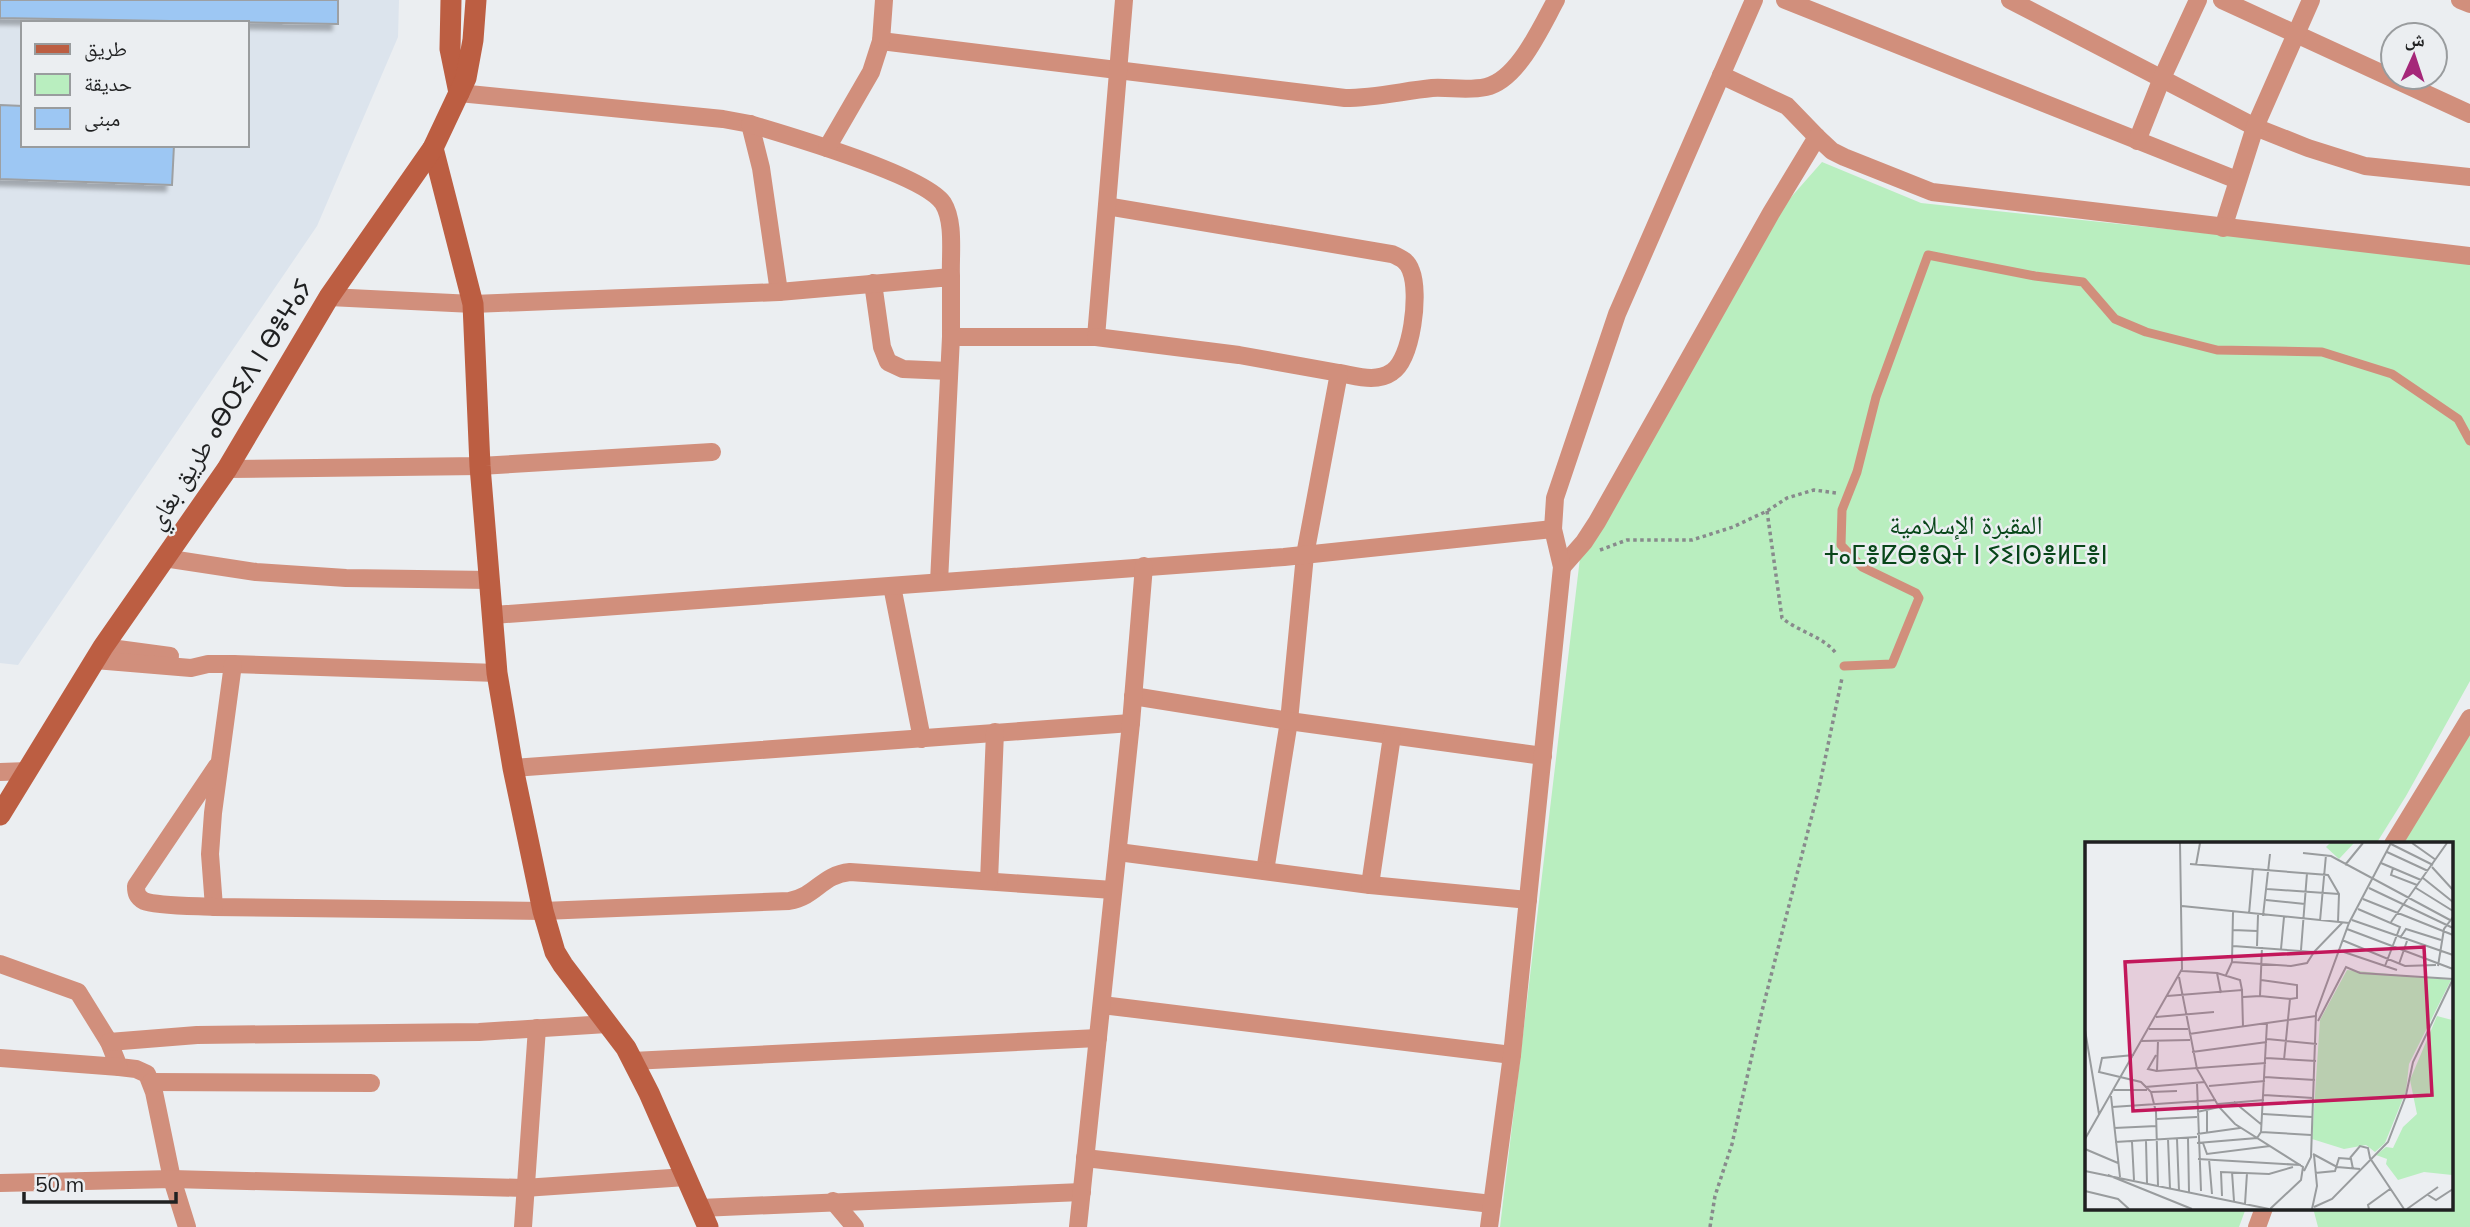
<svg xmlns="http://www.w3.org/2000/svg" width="2470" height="1227" font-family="Mulish,'Noto Naskh Arabic','Noto Sans Tifinagh',sans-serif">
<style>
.built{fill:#dce4ed;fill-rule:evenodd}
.green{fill:#b9eebf}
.building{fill:#9dc7f3;stroke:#9da0a3;stroke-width:2;filter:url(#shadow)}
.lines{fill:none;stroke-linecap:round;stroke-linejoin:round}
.path{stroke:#888a8c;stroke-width:3.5;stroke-dasharray:3.5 3.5;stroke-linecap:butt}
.lane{stroke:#d18f7c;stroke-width:9}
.street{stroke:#d18f7c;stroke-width:18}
.secondary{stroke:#bc5e42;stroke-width:21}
.labels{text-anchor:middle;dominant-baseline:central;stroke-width:5;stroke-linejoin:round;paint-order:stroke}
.street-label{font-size:26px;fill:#1f2021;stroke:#ebeef1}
.park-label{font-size:26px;fill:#084619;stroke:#ebeef1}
.inset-road{fill:none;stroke:#999c9e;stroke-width:2}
.view{fill:#c2185b;fill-opacity:0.15;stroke:#c2185b;stroke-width:3.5}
.inset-edge{fill:none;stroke:#1f2021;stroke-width:3.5}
</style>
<defs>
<filter id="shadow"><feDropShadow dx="-6" dy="6" stdDeviation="2" flood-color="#0004"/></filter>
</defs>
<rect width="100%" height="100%" fill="#ebeef1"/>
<!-- built -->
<path class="built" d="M0,0H399L398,37L317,226L18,665L0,663ZM23,23H247V145H23Z"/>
<!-- green -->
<g class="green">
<polygon points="1822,162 1921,203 2470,261 2470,681 2406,796 2376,844 2087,844 2087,1208 2246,1208 2239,1227 1500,1227 1580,558 1771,220"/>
<polygon points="2470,725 2470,1227 2318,1227 2313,1208 2451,1208 2451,844 2403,844"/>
</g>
<!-- building -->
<g class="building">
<polygon points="0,0 338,0 338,24 0,18"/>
<polygon points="0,105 23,106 23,145 174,145 172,185 0,179"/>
</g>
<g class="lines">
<!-- path -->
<g class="path">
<path d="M1767,511L1782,618C1799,632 1827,638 1837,655"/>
<polyline points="1600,550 1627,540 1692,540 1733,527 1767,511 1787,498 1814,490 1836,493"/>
<polyline points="1710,1227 1715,1196 1732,1144 1762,1011 1819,788 1842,678"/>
</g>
<!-- lane -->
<polyline class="lane" points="1844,666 1892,664 1919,598 1916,593 1862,567 1841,545 1842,510 1857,472 1876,397 1928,255 2035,276 2083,282 2115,319 2146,332 2217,350 2322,352 2392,374 2458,419 2470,441"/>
<!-- street -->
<g class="street">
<polyline points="1785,0 2237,180"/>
<polyline points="2010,0 2255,127 2308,148 2365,166 2470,177"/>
<polyline points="2222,0 2470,114"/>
<polyline points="2460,0 2470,4"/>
<path d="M881,41L1345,98C1375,98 1403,91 1432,88C1450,87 1468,91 1486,87C1518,80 1541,27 1556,0"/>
<polyline points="1721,75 1787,106 1817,137"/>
<polyline points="459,93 723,119 750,124 761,168 779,292"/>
<path d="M750,124C787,135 924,175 943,203C955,222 950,255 951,277"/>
<polyline points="2137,141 2162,78 2198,0"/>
<polyline points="827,148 871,72 881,41 884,0"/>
<path d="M1107,206L1392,254C1401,258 1408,261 1411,271C1420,293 1412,359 1392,372C1376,383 1357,376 1339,373"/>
<polyline points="2223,228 2255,127 2311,0"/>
<polyline points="873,283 882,347 888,362 903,369 949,371"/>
<polyline points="329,297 473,304 779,292 951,277 951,337 939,582"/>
<polyline points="951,337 1096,337 1124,0"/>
<polyline points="1096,337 1239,355 1339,373 1305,555 1289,721 1265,871"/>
<polyline points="227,469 480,466 712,452"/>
<polyline points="164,558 256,572 346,578 490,580"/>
<polyline points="1562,567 1584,542 1597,522 1771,213 1817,137 1832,151 1844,157 1932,192 2470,256"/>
<polyline points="892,586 922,739"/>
<polyline points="493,615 1284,557 1553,529"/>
<polyline points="103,647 170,656"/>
<polyline points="95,660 191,668 208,664 233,664 497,673"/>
<path d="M233,664L213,813L210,854L214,907L543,911L789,901C817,896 821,875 850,872L1113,890"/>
<polyline points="1133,696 1289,721 1543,756"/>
<polyline points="513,768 1131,723"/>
<polyline points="0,772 28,771"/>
<polyline points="2393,844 2470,718"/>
<polyline points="1118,852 1370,885 1528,900"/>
<polyline points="989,881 995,732"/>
<polyline points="1370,885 1392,736"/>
<path d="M214,907C199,906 155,906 144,901C137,897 136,893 136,886L217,766"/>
<polyline points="0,964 78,992 109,1042 119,1067 136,1069 147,1074 154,1092 172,1179 187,1227"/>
<polyline points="1102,1005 1512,1055"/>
<polyline points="109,1042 197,1035 479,1032 607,1024"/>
<polyline points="0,1058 119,1067"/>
<polyline points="632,1061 1098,1038"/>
<polyline points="151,1082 371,1083"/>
<polyline points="1085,1158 1492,1204"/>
<polyline points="0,1183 172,1179 524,1188 686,1177"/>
<polyline points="833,1201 855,1227"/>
<polyline points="700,1208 1082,1192"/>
<polyline points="523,1227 537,1028"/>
<polyline points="1078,1227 1131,723 1144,566"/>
<polyline points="1489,1227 1512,1055 1562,567 1553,529 1555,498 1617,314 1754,0"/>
<polyline points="2257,1227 2264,1208"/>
</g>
<!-- secondary -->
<g class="secondary">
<polyline points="451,0 450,49 459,93"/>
<polyline points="433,148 473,304 480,466 497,673 513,768 543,911 555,952 563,965 626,1048 649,1093 708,1227"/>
<polyline points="0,815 103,647 227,469 329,297 433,148 466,78 473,40 476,0"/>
</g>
</g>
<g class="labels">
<!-- street labels -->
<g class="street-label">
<text transform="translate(229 404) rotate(-58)">طريق بغاي ⴰⴱⵔⵉⴷ ⵏ ⴱⴻⵖⴰⵢ</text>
</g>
<!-- park labels -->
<g class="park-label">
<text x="1966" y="524">المقبرة الإسلامية<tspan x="1966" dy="30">ⵜⴰⵎⴻⵇⴱⴻⵕⵜ ⵏ ⵢⵉⵏⵙⴻⵍⵎⴻⵏ</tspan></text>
</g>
</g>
<!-- overview -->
<g transform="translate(2085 842)">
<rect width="368" height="368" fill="#ebeef1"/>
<path d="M245,1H269L254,17L241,5ZM262,128L366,138L324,222L321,249L300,301L290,310L281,303L259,307L227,297L235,178ZM352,174L367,178V333L339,330L313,338L301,322L302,317L291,313L301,305L308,306L318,285L332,272L325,238Z" fill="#b9eebf"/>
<path class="inset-road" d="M327,1L351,18M306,2L348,23M302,10L343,29M218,11L246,14L365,78M296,21L336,38M105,22L243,33L254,52L253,80M111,23L115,1M260,23L278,1M347,25L368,48M308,26L306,33L332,43M338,36L368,60M284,46L368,86M331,46L368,69M182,47L254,52M278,57L368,93M181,58L220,62M97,64L264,81M273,67L315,85L300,124M164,72L168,26M178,74L185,12M267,78L368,113M235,79L241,13M306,80L362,1M262,87L368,127M148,88L172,89M315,96L321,87L356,98M257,98L320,124L351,123M148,104L229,110L257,81M172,104L173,73M196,107L199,75M216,108L222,31M253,108L312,128M147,120L206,124L222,121L229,110M314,122L322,99M353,124L359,87L368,75M97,129L132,131L136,151M132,131L155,138L157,148M141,133L147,120L148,70M94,135L112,227L134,265L150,282L218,325L216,338L185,367M176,138L212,143V156L205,157M82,154L157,148L158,185M175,154L205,157L199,218M158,155L175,154L177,105M71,175L129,170M233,179L261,125L275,131L368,137M64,187H103M0,188L14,272M104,192L231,174M182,197L232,202M56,199L105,198M73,199L72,229L181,221M107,210L182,200M49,213L17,216L14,230L56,240L66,250L71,270L73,344M71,213L63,227L72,229M181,216L231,219M180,235L230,238M112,241L116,349M124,244L180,239M60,245L120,240M29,248H62M66,250L92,249M179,253L228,256M26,254L35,335M149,260L177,283M133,262L179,258M27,265L131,258M122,269V291M112,270L134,265M178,272L227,275M72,277L112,275M29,286L72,284M176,290L226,293M112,292L155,286M103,296L104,350M0,297L97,127L95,1M83,297L85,347M92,297L94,349M61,299L62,341M30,300L112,295M47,300L49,338M112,301L172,296L176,290L182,181M118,301L122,312L185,304M0,307L33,321M228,312L252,325L275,327M265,316L275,304L283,306L285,316L319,367M113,317L216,323M124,317L127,352M0,329L184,367M219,329L226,315L231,171L264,81L306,1M147,330L149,359M230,331L250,329L254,316L266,317L268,327M23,333L107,367M0,349L33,357L44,367M343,353L351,358L368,347M137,354L136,330L184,332L208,325M160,362L162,331M229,365L247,357L303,300L321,253L328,220L368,137M227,367L232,344L229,313M284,367L283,363L305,347M322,367L353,345"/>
<path class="view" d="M339,105L347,253L48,269L40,120Z"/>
<rect width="368" height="368" class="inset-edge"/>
</g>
<!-- legend -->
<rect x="21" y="21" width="228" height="126" fill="#ebeef1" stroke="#999c9e" stroke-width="2"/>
<rect x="35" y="44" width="35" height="10" fill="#bc5e42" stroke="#999c9e" stroke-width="2"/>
<text x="84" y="56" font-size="21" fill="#1f2021">طريق</text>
<rect x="35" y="74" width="35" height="21" fill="#b9eebf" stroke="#999c9e" stroke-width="2"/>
<text x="84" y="91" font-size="21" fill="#1f2021">حديقة</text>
<rect x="35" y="108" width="35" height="21" fill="#9dc7f3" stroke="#999c9e" stroke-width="2"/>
<text x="84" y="126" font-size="21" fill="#1f2021">مبنى</text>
<!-- north arrow -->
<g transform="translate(2414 56) rotate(3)"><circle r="33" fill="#ebeef1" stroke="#999c9e" stroke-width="2"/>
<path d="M0-5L12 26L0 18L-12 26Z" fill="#a52779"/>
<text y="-10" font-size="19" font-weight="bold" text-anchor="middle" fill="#1f2021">ش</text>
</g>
<!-- scale -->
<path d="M24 1192v10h152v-10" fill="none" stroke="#1f2021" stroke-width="3.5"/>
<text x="35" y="1192" font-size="21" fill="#1f2021" stroke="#ebeef1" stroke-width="5" paint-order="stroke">50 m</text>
</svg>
